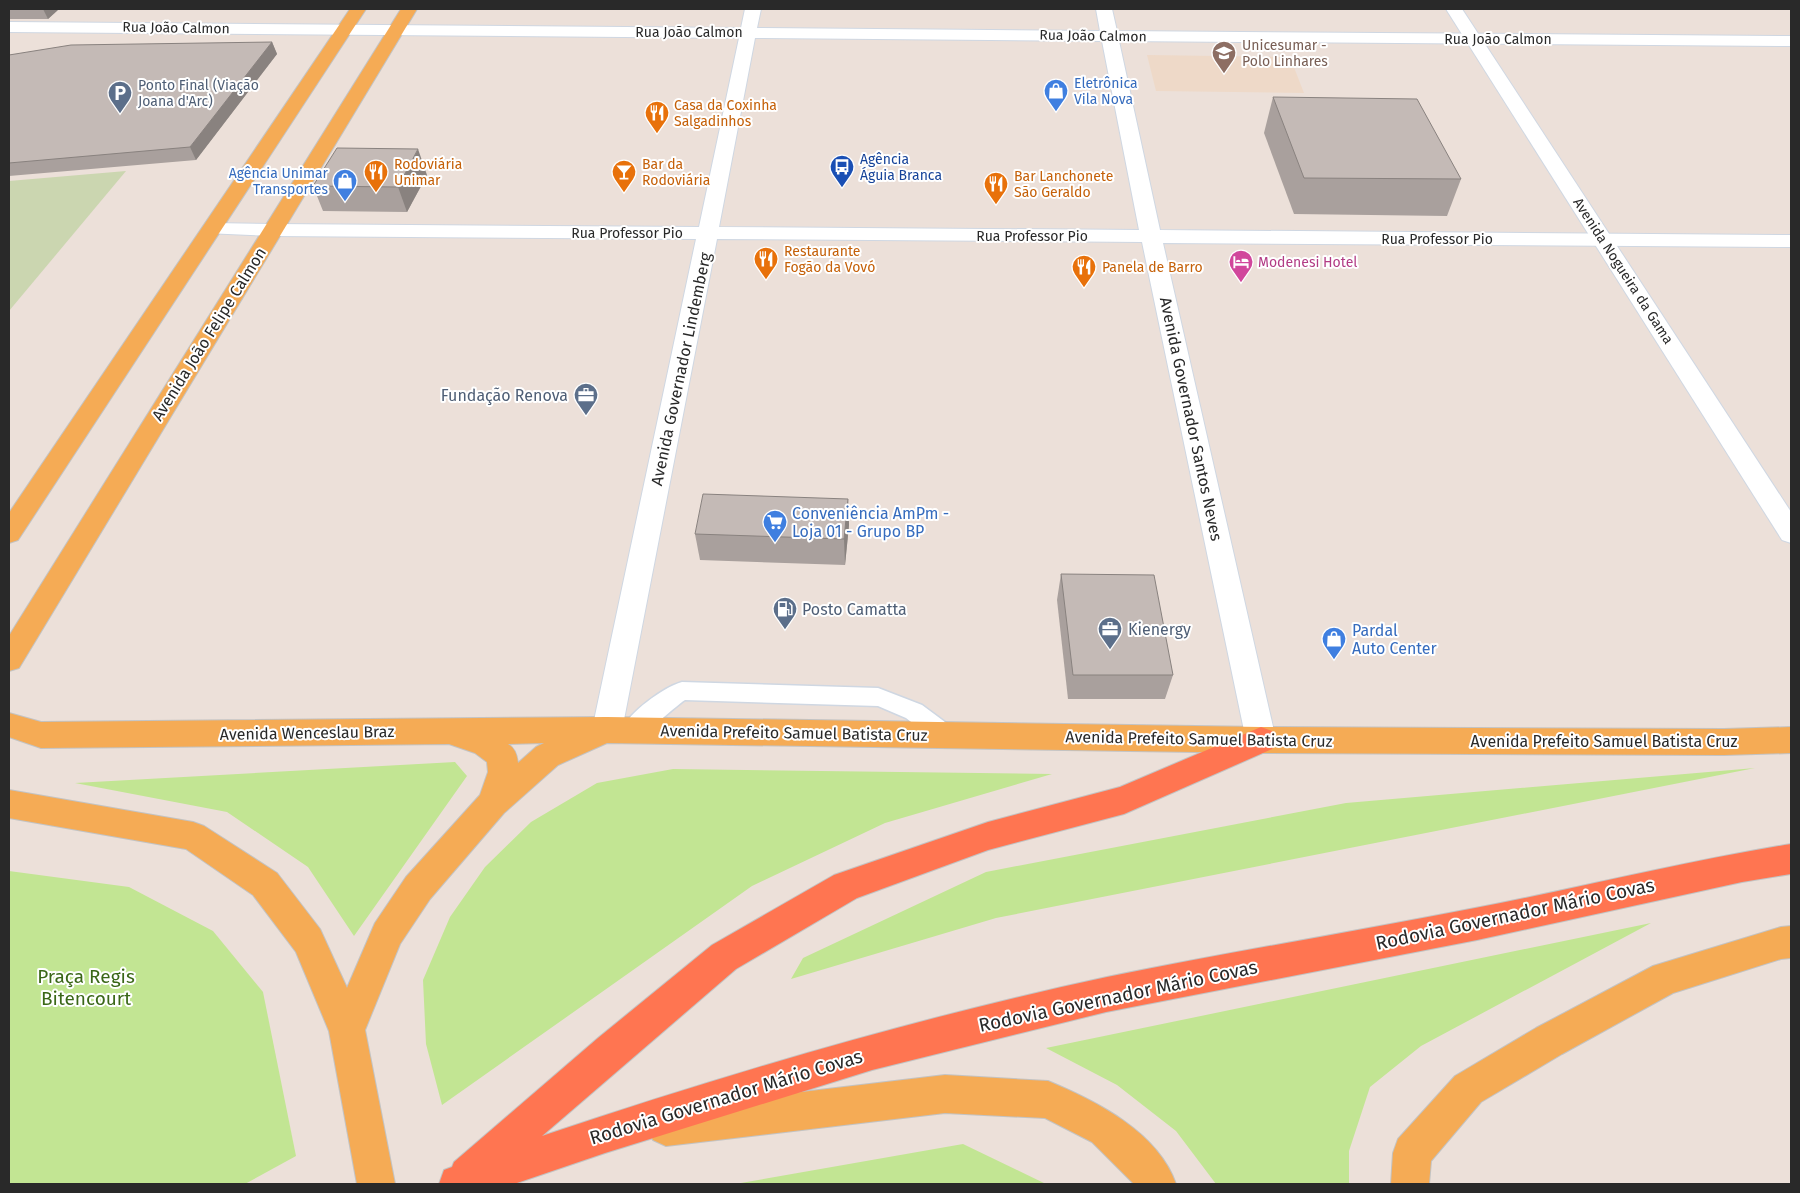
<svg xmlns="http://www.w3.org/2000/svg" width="1800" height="1193" font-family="'Fira Sans',sans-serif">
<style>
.education{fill:#eed9c8}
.green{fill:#c2e593}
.cemetery{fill:#cbd6b0}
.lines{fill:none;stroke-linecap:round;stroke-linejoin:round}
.lane-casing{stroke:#cfd7e2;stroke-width:3}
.street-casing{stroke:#cfd7e2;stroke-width:2}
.secondary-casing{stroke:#cfd7e2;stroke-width:2}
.primary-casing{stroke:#c3c3c3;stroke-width:2}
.highway-casing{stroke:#c3c3c3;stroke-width:2}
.lane{fill:#fff;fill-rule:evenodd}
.street{fill:#fff;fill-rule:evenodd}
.secondary{fill:#fff;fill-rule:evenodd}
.primary{fill:#f5ab55;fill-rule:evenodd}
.highway{fill:#ff7551;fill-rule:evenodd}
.wall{fill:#a9a09d}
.shaded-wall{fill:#89827f}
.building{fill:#c4bab6;stroke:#89827f}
.labels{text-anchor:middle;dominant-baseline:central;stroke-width:4;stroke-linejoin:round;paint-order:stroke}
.far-street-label{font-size:14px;fill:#292929;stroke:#fff}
.far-education-label{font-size:14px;fill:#785e54;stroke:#fff;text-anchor:start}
.far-shop-label{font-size:14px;fill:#366cbe;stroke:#fff;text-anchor:start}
.far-service-label{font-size:14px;fill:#4e5e75;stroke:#fff;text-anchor:start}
.far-food-label{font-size:14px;fill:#c56008;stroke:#fff;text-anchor:start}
.far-transit-label{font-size:14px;fill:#164399;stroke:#fff;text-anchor:start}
.far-hotel-label{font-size:14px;fill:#b23c85;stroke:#fff;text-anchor:start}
.street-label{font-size:16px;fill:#292929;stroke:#fff}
.service-label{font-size:16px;fill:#4e5e75;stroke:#fff;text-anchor:start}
.shop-label{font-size:16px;fill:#366cbe;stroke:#fff;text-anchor:start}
.near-street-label{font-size:19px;fill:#292929;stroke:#fff}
.near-park-label{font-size:19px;fill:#3a6717;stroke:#fff}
</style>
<rect width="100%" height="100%" fill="#ece0d9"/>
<!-- education -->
<polygon class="education" points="1147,55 1290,57 1304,93 1156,91"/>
<!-- green -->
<g class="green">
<polygon points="455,762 467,776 354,936 308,867 227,812 75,783"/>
<polygon points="1755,768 996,918 791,979 803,958 986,872 1346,803"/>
<polygon points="673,769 1052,774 885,823 752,886 442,1105 426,1044 423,980 450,917 485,867 531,822 597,783"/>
<polygon points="9,871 129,887 213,931 263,992 296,1156 245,1184 9,1184"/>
<polygon points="1651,923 1421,1046 1370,1087 1349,1151 1349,1184 1216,1184 1176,1131 1117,1085 1046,1048"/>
<polygon points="963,1144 1046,1184 735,1184"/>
</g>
<!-- cemetery -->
<polygon class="cemetery" points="126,171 9,311 9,181"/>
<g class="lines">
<defs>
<path id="lane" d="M682,682L878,688L922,705L953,728L957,735L953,742L945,745L937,742L906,718L878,706L685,700C674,707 639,741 631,741C629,740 626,739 624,738L620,731C630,712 662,688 682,682Z"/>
<path id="street" d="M745,9H761L757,28L1100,31L1096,9H1112L1117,31L1791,36V46L1119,41L1160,230L1791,235V247L1163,243L1276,740L1272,749L1261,753L1250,749L1246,740L1142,242L717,239L622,730L618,739L607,743L596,739L592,730L696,239L273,236L266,234L263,230L266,226L273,224L699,227L739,38L9,32V22L741,28ZM755,38L1102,41L1139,230L719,227Z"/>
<g id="secondary">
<polygon points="1446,9 1462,9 1791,512 1791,543 1782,540"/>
<polygon points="212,223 273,224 280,226 283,230 280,234 273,236 205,233 202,229 205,225"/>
</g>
<g id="primary">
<polygon points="350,9 366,9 18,540 9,543 9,513"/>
<polygon points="401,9 417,9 19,668 9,671 9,636"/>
<path d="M9,713L41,722L607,717L1261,727L1724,729L1791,727V753L1724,755L1261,753L607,743L558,765L504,813L430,899L400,944L365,1030L395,1184H357L329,1031L296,952L253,895L186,849L9,818V790L193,822L204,826L277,873L320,929L347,988L375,923L406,877L480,795L488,772L487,762L475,753L449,744L41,748L9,737ZM544,743L536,747L518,763C517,755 515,748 508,744Z"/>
<polygon points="1791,926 1791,958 1781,959 1673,993 1562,1054 1481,1102 1431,1161 1429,1184 1391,1184 1393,1153 1398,1139 1455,1076 1536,1028 1653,966 1781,927"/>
<path d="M945,1075L1048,1081C1096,1101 1158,1132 1176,1184H1134L1092,1142L1045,1118L945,1113L666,1146L653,1140L647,1127L653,1114L666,1108Z"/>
</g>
<path id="highway" d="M1261,727L1272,731L1276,740L1272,749L1124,814L988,850L857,898L736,969L542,1136C727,1074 916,1018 1107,977C1229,952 1353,932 1475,908C1580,888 1685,861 1791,844V874L1742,882L1477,940L1106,1012L872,1070L605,1153L514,1184H439L444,1170L452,1167L454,1162L598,1038L712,945L834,875L988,822L1120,787Z"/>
</defs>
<!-- lane casing -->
<use href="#lane" class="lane-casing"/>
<!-- street casing -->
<use href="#street" class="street-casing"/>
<!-- secondary casing -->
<use href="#secondary" class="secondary-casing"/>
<!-- primary casing -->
<use href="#primary" class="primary-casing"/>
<!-- highway casing -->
<use href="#highway" class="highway-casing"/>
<!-- lane -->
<use href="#lane" class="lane"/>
<!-- street -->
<use href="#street" class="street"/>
<!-- secondary -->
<use href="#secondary" class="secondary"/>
<!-- primary -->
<use href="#primary" class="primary"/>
<!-- highway -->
<use href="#highway" class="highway"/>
</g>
<!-- wall -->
<g class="wall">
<polygon points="9,9 59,9 48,19 9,19"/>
<polygon points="272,42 277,54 196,160 9,176 9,55"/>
<polygon points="1273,97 1461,179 1447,216 1294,214 1264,133"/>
<polygon points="427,175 407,212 323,211 313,186"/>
<polygon points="848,499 849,525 845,565 700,560 695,534"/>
<polygon points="1061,574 1173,675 1165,699 1068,699 1057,600"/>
</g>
<!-- shaded-wall -->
<g class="shaded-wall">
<polygon points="43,9 59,9 48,19"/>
<polygon points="272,42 277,54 196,160 190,147"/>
<polygon points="418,149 427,175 407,212 398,187"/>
<polygon points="848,499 849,525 845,565 844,539"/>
</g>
<!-- building -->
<g class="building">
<polygon points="272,42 190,147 9,163 9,55 71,45"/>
<polygon points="1273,97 1417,99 1461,179 1304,178"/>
<polygon points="337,148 418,149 398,187 313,186"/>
<polygon points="703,494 848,499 844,539 695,534"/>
<polygon points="1061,574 1154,575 1173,675 1073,675"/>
</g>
<!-- icons -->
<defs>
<symbol id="university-pin" viewBox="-11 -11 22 30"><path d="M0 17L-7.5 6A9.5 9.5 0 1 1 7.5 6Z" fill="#8d6e63" stroke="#fff"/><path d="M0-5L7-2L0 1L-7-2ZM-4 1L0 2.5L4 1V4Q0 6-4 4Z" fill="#fff"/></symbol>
<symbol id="shop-pin" viewBox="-11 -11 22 30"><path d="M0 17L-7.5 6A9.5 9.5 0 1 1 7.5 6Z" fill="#3f7fe0" stroke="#fff"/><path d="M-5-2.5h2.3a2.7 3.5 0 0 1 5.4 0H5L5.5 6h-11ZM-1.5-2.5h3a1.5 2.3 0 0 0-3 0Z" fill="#fff"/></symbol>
<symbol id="parking-pin" viewBox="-11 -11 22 30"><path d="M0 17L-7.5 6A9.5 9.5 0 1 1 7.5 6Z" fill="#5c6f8a" stroke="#fff"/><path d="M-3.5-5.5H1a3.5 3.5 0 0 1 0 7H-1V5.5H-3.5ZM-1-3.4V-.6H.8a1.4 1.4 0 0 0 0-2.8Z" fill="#fff"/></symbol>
<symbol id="restaurant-pin" viewBox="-11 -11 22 30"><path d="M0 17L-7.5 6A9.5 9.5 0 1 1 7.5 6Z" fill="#e8710a" stroke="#fff"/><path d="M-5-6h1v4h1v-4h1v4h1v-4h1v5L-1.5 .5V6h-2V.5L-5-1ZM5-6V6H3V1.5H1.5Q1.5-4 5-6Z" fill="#fff"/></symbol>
<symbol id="bus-pin" viewBox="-11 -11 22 30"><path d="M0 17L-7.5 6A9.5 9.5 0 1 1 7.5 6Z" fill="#1a4fb4" stroke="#fff"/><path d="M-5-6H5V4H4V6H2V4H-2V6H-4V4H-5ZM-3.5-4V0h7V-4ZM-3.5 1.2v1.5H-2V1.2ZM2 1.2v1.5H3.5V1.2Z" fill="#fff"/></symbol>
<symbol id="bar-pin" viewBox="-11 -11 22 30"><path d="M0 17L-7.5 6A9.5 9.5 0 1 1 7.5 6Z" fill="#e8710a" stroke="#fff"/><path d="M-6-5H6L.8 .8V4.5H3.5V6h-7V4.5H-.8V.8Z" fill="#fff"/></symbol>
<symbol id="hotel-pin" viewBox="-11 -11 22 30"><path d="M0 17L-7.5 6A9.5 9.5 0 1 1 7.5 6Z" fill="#d1479c" stroke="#fff"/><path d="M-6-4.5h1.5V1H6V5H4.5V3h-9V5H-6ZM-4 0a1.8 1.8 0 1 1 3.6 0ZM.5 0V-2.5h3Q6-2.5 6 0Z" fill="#fff"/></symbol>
<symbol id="office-pin" viewBox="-11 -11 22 30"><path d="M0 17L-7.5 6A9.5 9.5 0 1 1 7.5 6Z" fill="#5c6f8a" stroke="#fff"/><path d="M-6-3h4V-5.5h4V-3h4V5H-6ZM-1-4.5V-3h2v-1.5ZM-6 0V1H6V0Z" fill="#fff"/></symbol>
<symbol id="supermarket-pin" viewBox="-11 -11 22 30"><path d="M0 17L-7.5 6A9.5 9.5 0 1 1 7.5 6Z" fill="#3f7fe0" stroke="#fff"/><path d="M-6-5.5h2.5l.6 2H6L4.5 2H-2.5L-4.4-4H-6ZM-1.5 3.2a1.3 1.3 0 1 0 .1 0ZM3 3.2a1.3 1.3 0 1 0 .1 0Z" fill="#fff"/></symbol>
<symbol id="fuel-pin" viewBox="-11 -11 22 30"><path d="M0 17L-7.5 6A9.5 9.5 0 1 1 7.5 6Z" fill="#5c6f8a" stroke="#fff"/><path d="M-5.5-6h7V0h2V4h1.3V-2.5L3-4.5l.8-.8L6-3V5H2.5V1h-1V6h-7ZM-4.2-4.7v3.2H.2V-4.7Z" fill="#fff"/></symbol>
</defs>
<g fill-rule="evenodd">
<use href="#university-pin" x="1210" y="39" width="28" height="38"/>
<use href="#shop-pin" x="1042" y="77" width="28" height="38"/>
<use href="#parking-pin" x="106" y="79" width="28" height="38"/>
<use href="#restaurant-pin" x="643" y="99" width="28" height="38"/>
<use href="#bus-pin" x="828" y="153" width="28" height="38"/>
<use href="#restaurant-pin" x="362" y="158" width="28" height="38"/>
<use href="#bar-pin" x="610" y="158" width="28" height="38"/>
<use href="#shop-pin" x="331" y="167" width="28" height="38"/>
<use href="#restaurant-pin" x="982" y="170" width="28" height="38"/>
<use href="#restaurant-pin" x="752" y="245" width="28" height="38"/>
<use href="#hotel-pin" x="1227" y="248" width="28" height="38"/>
<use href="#restaurant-pin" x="1070" y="253" width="28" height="38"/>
<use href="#office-pin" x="572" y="381" width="28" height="38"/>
<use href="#supermarket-pin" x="761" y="508" width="28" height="38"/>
<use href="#fuel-pin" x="771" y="595" width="28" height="38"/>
<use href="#office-pin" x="1096" y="615" width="28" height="38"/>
<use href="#shop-pin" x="1320" y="625" width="28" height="38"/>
</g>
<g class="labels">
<!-- far-street labels -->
<g class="far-street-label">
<text transform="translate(176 28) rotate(1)">Rua João Calmon</text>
<text x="689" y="32">Rua João Calmon</text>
<text transform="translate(1093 36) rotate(1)">Rua João Calmon</text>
<text x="1498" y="39">Rua João Calmon</text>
<text x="627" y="233">Rua Professor Pio</text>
<text x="1032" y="236">Rua Professor Pio</text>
<text x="1437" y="239">Rua Professor Pio</text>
<text transform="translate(1623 271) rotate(57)">Avenida Nogueira da Gama</text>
</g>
<!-- far-education labels -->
<g class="far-education-label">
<text x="1242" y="45">Unicesumar -<tspan x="1242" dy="16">Polo Linhares</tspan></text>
</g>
<!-- far-shop labels -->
<g class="far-shop-label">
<text x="1074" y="83">Eletrônica<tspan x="1074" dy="16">Vila Nova</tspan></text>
<text x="328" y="173" text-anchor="end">Agência Unimar<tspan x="328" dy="16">Transportes</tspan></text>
</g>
<!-- far-service labels -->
<g class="far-service-label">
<text x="138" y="85">Ponto Final (Viação<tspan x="138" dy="16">Joana d'Arc)</tspan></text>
</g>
<!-- far-food labels -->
<g class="far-food-label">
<text x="674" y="105">Casa da Coxinha<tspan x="674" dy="16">Salgadinhos</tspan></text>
<text x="394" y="164">Rodoviária<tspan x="394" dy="16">Unimar</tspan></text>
<text x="642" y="164">Bar da<tspan x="642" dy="16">Rodoviária</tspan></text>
<text x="1014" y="176">Bar Lanchonete<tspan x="1014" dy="16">São Geraldo</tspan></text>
<text x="784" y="251">Restaurante<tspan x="784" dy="16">Fogão da Vovó</tspan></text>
<text x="1102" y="267">Panela de Barro</text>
</g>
<!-- far-transit labels -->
<g class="far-transit-label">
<text x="860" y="159">Agência<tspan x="860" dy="16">Águia Branca</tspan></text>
</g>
<!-- far-hotel labels -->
<g class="far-hotel-label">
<text x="1258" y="262">Modenesi Hotel</text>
</g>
<!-- street labels -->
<g class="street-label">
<text transform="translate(209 334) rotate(-58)">Avenida João Felipe Calmon</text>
<text transform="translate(681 369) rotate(-78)">Avenida Governador Lindemberg</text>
<text transform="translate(1191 419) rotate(78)">Avenida Governador Santos Neves</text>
<text transform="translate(307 733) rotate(-1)">Avenida Wenceslau Braz</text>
<text transform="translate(794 733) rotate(1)">Avenida Prefeito Samuel Batista Cruz</text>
<text transform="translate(1199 739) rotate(1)">Avenida Prefeito Samuel Batista Cruz</text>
<text x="1604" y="741">Avenida Prefeito Samuel Batista Cruz</text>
</g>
<!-- service labels -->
<g class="service-label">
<text x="568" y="395" text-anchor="end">Fundação Renova</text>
<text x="802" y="609">Posto Camatta</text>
<text x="1128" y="629">Kienergy</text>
</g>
<!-- shop labels -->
<g class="shop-label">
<text x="792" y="513">Conveniência AmPm -<tspan x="792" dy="18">Loja 01 - Grupo BP</tspan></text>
<text x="1352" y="630">Pardal<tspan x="1352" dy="18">Auto Center</tspan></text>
</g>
<!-- near-street labels -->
<g class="near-street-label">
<text transform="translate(1515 914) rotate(-12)">Rodovia Governador Mário Covas</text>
<text transform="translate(1118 996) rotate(-12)">Rodovia Governador Mário Covas</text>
<text transform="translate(726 1097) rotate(-17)">Rodovia Governador Mário Covas</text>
</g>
<!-- near-park labels -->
<g class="near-park-label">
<text x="86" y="976">Praça Regis<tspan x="86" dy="22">Bitencourt</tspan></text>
</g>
</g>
<!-- border -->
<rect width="1800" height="1193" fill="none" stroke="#292929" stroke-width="20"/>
</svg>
